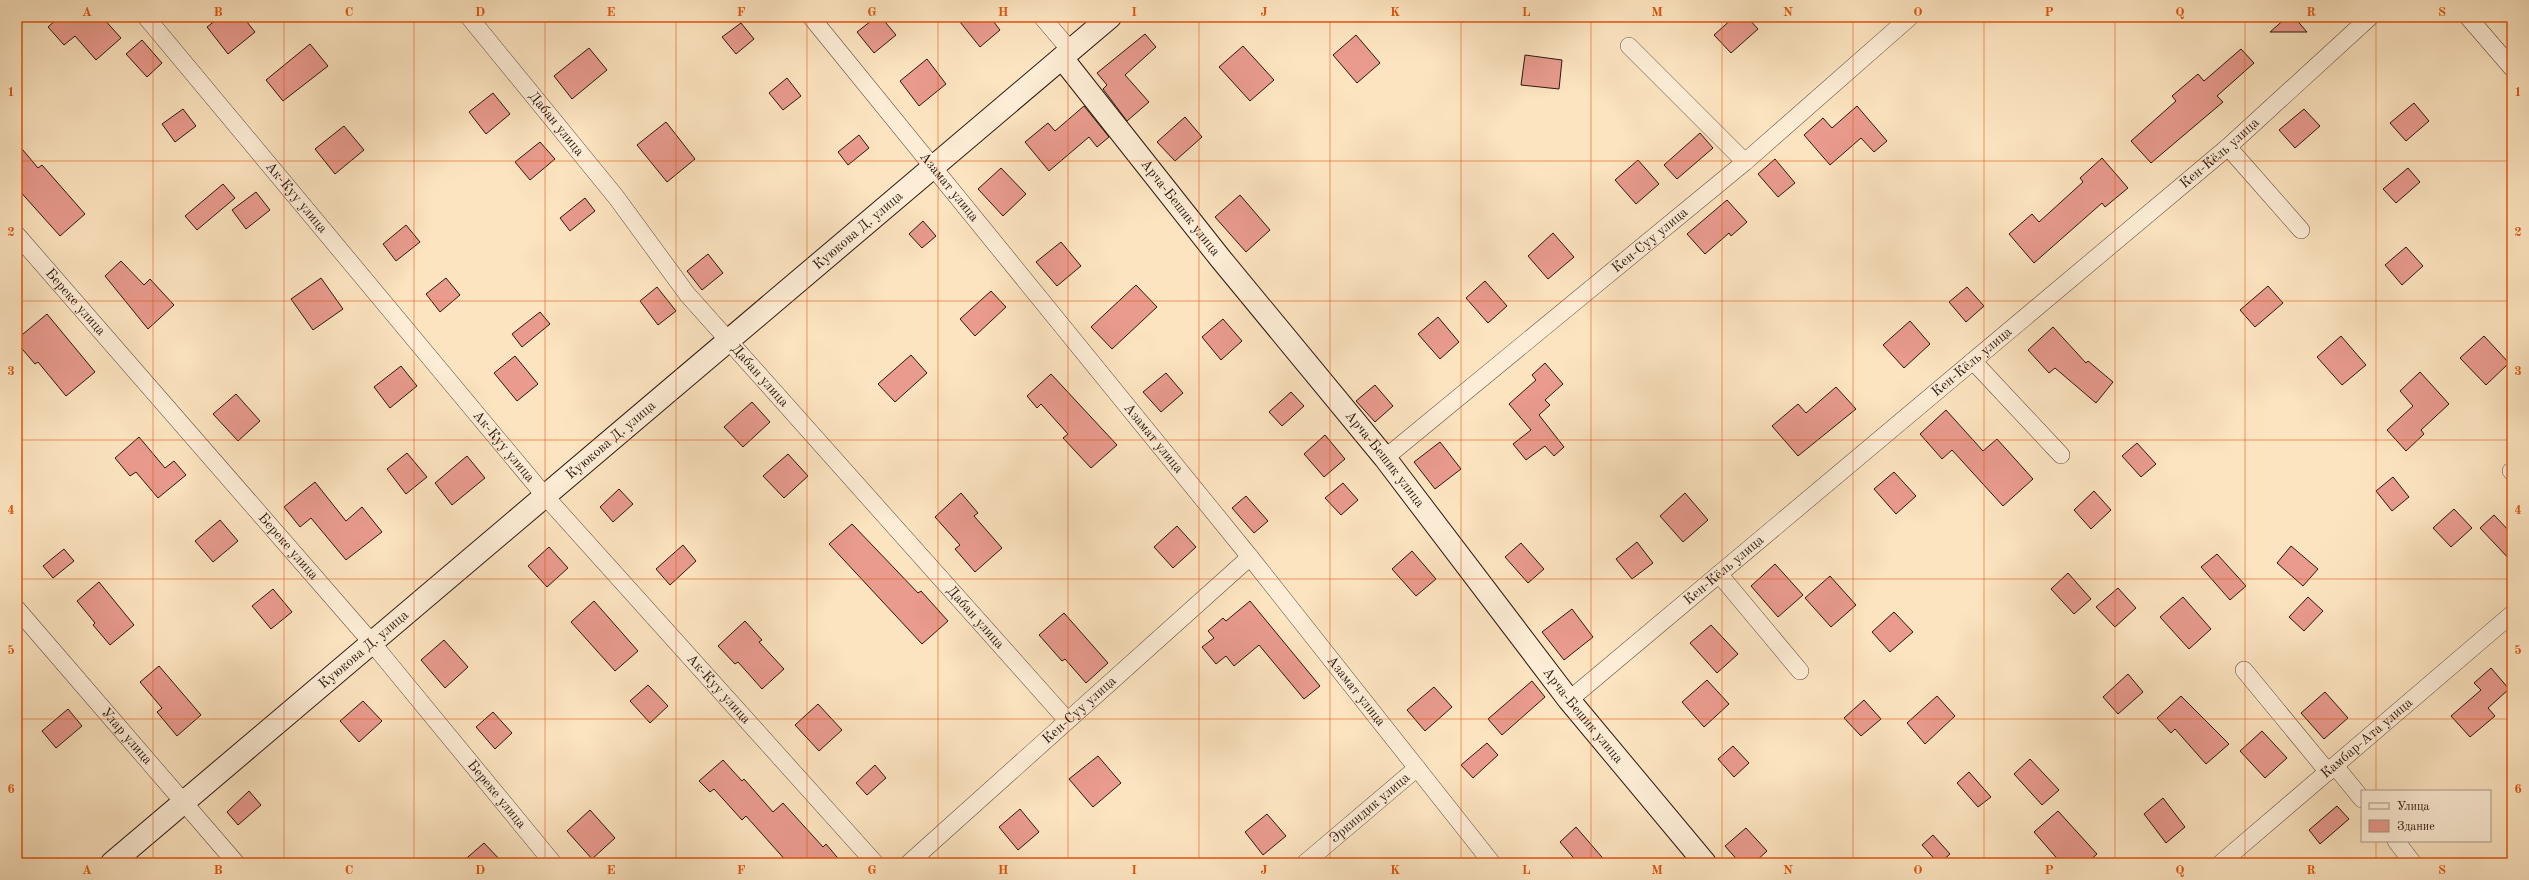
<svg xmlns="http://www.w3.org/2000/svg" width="2529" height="880" font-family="'Old Standard TT',serif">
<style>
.building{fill:#e99b8e;stroke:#2b170e}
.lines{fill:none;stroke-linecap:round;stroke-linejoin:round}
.street-casing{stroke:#5f4a3a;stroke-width:18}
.secondary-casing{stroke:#2b170e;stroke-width:24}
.street{stroke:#fdedd6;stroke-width:17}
.secondary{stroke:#fdedd6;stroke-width:22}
.grid{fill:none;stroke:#df560c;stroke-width:1;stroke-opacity:0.55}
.labels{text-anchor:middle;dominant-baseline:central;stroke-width:4;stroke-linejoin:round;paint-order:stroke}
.street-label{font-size:14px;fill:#2b170e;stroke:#fdedd6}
.neatline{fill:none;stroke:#df560c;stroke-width:1.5}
.grid-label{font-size:13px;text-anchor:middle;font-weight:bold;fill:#df560c}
</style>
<rect width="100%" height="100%" fill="#fce4c0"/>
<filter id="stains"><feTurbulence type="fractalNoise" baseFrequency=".005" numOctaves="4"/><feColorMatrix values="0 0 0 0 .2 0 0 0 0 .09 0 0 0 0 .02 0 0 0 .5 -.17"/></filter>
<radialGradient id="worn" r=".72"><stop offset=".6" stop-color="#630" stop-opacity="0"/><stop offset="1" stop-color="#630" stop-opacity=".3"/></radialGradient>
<!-- building -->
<g class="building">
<polygon points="59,17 102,17 121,38 96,60 75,36 64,45 48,27"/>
<polygon points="220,17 243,17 255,32 228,54 207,27"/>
<polygon points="876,17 881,17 896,35 874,53 857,32"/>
<polygon points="956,17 990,17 1000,30 980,47"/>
<polygon points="1734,17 1747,17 1758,29 1731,53 1714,35"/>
<polygon points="2287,17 2294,17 2307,32 2270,32"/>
<polygon points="741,23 754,39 736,54 722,37"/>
<polygon points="1145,34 1156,47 1125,75 1149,102 1127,121 1103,89 1107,85 1097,73"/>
<polygon points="1356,35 1380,63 1357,83 1333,55"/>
<polygon points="142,40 162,63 147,77 126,54"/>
<polygon points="310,44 328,66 283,101 266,80"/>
<polygon points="1243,46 1274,80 1250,101 1219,67"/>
<polygon points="589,48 607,70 572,99 554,76"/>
<polygon points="2241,49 2254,63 2217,96 2223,102 2151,163 2131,141 2176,101 2172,96 2198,74 2204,81"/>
<polygon points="1525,55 1562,60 1559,89 1521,85"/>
<polygon points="927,59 946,84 919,106 900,81"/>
<polygon points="787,78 801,96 783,110 769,93"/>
<polygon points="493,93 510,114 486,134 469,112"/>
<polygon points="2414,103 2429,121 2406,141 2390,123"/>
<polygon points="1084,106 1109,137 1097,147 1089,137 1049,171 1025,142 1048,123 1055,131"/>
<polygon points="1857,106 1887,141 1874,152 1861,138 1830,165 1804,135 1823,118 1832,128"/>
<polygon points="183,109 196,126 175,142 162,124"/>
<polygon points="2304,109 2320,126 2295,148 2279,130"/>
<polygon points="1185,117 1202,137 1175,161 1157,142"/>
<polygon points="666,122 695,159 667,182 637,145"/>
<polygon points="344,126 364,150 335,174 315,149"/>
<polygon points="1700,133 1713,148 1677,179 1664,165"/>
<polygon points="859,135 869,148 848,165 838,152"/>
<polygon points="540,142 555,159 530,180 515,162"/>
<polygon points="17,143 38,168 42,165 85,214 60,236 17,188"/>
<polygon points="2102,158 2128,188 2105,207 2102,203 2034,263 2009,234 2032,214 2039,222 2083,182 2080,178"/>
<polygon points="1775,159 1795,183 1778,197 1758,174"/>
<polygon points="1638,160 1659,184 1636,204 1615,180"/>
<polygon points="1001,168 1026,194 1003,216 978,189"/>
<polygon points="2408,168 2420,182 2396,203 2383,189"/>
<polygon points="223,184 235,198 197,230 185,216"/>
<polygon points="256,192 270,210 246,229 232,210"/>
<polygon points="1240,195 1270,230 1246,252 1215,217"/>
<polygon points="585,198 595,211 570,231 560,218"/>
<polygon points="1727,200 1747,222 1731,236 1729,233 1705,254 1687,234"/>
<polygon points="923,221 936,236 922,248 909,234"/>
<polygon points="406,225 420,242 396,261 383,244"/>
<polygon points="1553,233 1574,257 1548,279 1528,256"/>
<polygon points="1061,242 1081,266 1057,286 1036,262"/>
<polygon points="2406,247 2423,266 2402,285 2385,265"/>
<polygon points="708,254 723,273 702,290 687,271"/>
<polygon points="121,261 144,285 150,279 174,305 148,329 105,276"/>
<polygon points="321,278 343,309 313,330 291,299"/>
<polygon points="446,278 460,295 440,312 426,294"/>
<polygon points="1485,281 1507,306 1488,323 1466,298"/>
<polygon points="1136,285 1157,307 1112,349 1091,327"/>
<polygon points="2268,286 2283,303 2255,327 2240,310"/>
<polygon points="657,287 676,311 658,325 640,301"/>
<polygon points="1967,287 1984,306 1966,322 1949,302"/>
<polygon points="991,291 1006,307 975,336 960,319"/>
<polygon points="540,312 550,324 522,347 512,334"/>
<polygon points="47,314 95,372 66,396 38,362 35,364 17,343 17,339"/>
<polygon points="1438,317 1459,342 1440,359 1418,334"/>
<polygon points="1223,319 1242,341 1221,360 1202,337"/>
<polygon points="1910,321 1930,344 1904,368 1883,345"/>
<polygon points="2053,327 2086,363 2088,361 2113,382 2096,403 2055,368 2049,373 2028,350"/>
<polygon points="2341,336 2366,365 2342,385 2317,357"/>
<polygon points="2484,336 2509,363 2486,385 2460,358"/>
<polygon points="911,355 927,373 895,402 878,384"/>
<polygon points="515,356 538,384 517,401 494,373"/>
<polygon points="1545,363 1563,384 1545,400 1550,405 1539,415 1564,447 1554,456 1545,446 1526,460 1513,444 1531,430 1509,404 1536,380 1532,375"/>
<polygon points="401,366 417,386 390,408 374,387"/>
<polygon points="2420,372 2449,404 2421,430 2424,434 2406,451 2387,430 2413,406 2400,391"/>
<polygon points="1166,373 1183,393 1161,412 1143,392"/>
<polygon points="1051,374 1117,445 1091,468 1063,438 1068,434 1041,404 1037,408 1027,396"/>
<polygon points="1375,385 1393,406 1375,422 1356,401"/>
<polygon points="1836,387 1856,409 1798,456 1772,426 1798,404 1806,413"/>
<polygon points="1291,392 1304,406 1282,426 1269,412"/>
<polygon points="236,394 260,421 238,441 213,414"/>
<polygon points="752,402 770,422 743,447 724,427"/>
<polygon points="1946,410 1983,451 1997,439 2033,479 2003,506 1952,450 1942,459 1920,434"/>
<polygon points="1325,435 1345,459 1324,477 1304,454"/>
<polygon points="139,437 165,468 174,461 186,475 158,498 136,472 130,476 115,458"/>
<polygon points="1440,442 1461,469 1435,489 1414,462"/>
<polygon points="2137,443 2156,464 2141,477 2122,456"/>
<polygon points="407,453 427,477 406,494 387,469"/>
<polygon points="788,454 808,476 784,498 763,476"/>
<polygon points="467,456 485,478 452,505 435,483"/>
<polygon points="1894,472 1916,496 1896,514 1874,489"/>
<polygon points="2393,477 2409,497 2392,511 2376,491"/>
<polygon points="315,482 346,521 362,507 382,532 346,560 311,518 300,527 284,507"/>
<polygon points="1343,483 1358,500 1341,515 1325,498"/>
<polygon points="619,489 633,504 613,522 600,507"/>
<polygon points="2094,491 2111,510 2091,529 2074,510"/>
<polygon points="961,493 978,513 974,516 1002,548 975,572 955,549 960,545 935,517"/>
<polygon points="1685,493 1708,520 1683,542 1660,516"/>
<polygon points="1246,496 1268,521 1254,533 1232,508"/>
<polygon points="2454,509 2472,528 2451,547 2433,528"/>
<polygon points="2494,515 2512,534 2512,562 2480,528"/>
<polygon points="220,520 238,541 213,562 195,541"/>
<polygon points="852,524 918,593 921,591 948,621 922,644 829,544"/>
<polygon points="1177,526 1196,547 1173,568 1154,547"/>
<polygon points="1637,542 1653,563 1632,579 1616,559"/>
<polygon points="1521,543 1544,569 1528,583 1505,557"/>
<polygon points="683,545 696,561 670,585 656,569"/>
<polygon points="2291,546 2318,569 2303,586 2277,563"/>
<polygon points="549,547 568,568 547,587 528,566"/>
<polygon points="64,549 74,561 53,578 43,566"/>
<polygon points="1412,551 1436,579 1416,596 1392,569"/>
<polygon points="2217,554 2246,586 2230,600 2201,567"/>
<polygon points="1775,564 1803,595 1778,617 1751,586"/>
<polygon points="2068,573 2091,599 2074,614 2051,589"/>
<polygon points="1830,576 1856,605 1831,627 1805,598"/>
<polygon points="99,582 134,625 110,645 93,625 95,623 77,601"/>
<polygon points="2118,588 2136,608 2115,627 2096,607"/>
<polygon points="273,589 292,612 271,629 252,606"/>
<polygon points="2183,597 2211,629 2189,649 2160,617"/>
<polygon points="2308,597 2323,611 2304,631 2289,617"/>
<polygon points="594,601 638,651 615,671 571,622"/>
<polygon points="1250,601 1320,686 1304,699 1259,645 1234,666 1226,656 1216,664 1202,647 1214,638 1208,631 1223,618 1226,621"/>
<polygon points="1572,609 1593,637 1564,660 1542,632"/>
<polygon points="1894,612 1913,632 1890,652 1872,632"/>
<polygon points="1064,613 1108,663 1086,683 1065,659 1062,661 1039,635"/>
<polygon points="745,621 762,640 759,642 784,669 762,689 738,662 735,664 718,646"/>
<polygon points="1711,625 1738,654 1717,673 1690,643"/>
<polygon points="444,640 468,667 445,688 421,660"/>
<polygon points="159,666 201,715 177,736 157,712 162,708 140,682"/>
<polygon points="2491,668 2509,689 2488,708 2495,716 2470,737 2451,716 2481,690 2474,683"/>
<polygon points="2128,674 2143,692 2118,714 2103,697"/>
<polygon points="1707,680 1729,704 1704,727 1682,702"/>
<polygon points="1532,681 1545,697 1502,735 1488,719"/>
<polygon points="648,685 668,706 650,723 630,701"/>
<polygon points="1434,687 1452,707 1425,731 1407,710"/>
<polygon points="2325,692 2348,718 2324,739 2301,713"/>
<polygon points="1937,696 1955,716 1925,744 1907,723"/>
<polygon points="2181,696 2229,744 2206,764 2175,729 2171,733 2157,718"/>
<polygon points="1864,700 1881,719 1861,736 1844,718"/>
<polygon points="363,701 382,721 359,742 340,721"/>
<polygon points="818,704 842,730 819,751 795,725"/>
<polygon points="68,709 82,726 56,748 42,731"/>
<polygon points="493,712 512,733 495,749 476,727"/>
<polygon points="2262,731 2287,758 2265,778 2240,751"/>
<polygon points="1487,743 1498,755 1473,778 1461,765"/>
<polygon points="1733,746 1749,763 1734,777 1718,759"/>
<polygon points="1098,756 1121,783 1093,807 1069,779"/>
<polygon points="2030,759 2059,790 2042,805 2014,774"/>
<polygon points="723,760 742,781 744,779 773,812 783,803 823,847 826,844 842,863 788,863 746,816 742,820 714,789 710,792 699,781"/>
<polygon points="875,765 886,778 867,795 856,783"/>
<polygon points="1969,772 1991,797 1978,807 1957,783"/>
<polygon points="249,791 261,805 238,825 227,812"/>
<polygon points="2163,798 2185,827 2166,843 2144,814"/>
<polygon points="2337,806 2349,819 2320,844 2309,830"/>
<polygon points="1020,809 1039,832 1018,850 999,827"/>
<polygon points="590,810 615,838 592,859 567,831"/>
<polygon points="2058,811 2097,854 2087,863 2061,863 2034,832"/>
<polygon points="1267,814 1286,836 1263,855 1245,832"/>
<polygon points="1576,827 1607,863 1578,863 1560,842"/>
<polygon points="1746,828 1767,851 1754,863 1740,863 1725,846"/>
<polygon points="1933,835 1950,854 1940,863 1938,863 1922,845"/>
<polygon points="484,843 503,863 461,863"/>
</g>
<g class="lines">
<defs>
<g id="street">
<path id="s1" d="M146,17L545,496L875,863"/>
<path id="s2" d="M469,17L616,197L687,294L1067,720"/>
<path id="s3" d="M811,17L1250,557L1492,863"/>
<polyline points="1042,17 1070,50"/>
<polyline points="2468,17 2512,68"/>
<polyline points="1629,46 1745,162"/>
<polyline points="2228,147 2301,230"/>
<path id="s4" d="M17,235L373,644L553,863"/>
<polyline points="1973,361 2061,455"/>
<path id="s5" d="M1385,458L1745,162L1910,17"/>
<polyline points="2511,471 2512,472"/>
<polyline points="1719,574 1800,671"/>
<path id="s6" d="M17,609L236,863"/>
<polyline points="2244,670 2328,772"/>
<path id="s7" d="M1569,700L2228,147L2370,17"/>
<polyline points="2335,766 2362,799"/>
<polyline points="2396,841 2413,863"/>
<path id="s8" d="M909,863L1250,557"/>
<path id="s9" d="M1305,863L1417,768"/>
<path id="s10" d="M2221,863L2512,614"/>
</g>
<g id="secondary">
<path id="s11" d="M1062,58L1220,258L1385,458L1569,700L1705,863"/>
<path id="s12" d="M112,863L1110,17"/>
</g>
</defs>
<!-- street casing -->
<use href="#street" class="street-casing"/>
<!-- secondary casing -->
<use href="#secondary" class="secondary-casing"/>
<!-- street -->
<use href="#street" class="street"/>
<!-- secondary -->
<use href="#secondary" class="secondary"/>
</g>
<!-- grid -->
<path class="grid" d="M153,17V863M284,17V863M414,17V863M545,17V863M676,17V863M807,17V863M938,17V863M1068,17V863M1199,17V863M1330,17V863M1461,17V863M1591,17V863M1722,17V863M1853,17V863M1984,17V863M2115,17V863M2245,17V863M2376,17V791M17,161H2512M17,301H2512M17,440H2512M17,579H2512M17,719H2512M2376,841V863"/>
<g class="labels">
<!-- street labels -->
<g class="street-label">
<text stroke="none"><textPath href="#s2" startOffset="138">Дабан улица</textPath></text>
<text stroke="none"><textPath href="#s7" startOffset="850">Кен-Кёль улица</textPath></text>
<text stroke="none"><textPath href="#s3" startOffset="219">Азамат улица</textPath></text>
<text stroke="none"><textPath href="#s1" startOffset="235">Ак-Куу улица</textPath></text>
<text stroke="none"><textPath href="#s11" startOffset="191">Арча-Бешик улица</textPath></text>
<text stroke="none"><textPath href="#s12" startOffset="978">Куюкова Д. улица</textPath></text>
<text stroke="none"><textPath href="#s5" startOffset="343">Кен-Суу улица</textPath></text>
<text stroke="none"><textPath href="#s4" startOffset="89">Береке улица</textPath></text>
<text stroke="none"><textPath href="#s7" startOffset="526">Кен-Кёль улица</textPath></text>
<text stroke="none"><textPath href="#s2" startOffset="462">Дабан улица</textPath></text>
<text stroke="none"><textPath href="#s3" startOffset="543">Азамат улица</textPath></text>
<text stroke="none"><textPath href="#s12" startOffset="654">Куюкова Д. улица</textPath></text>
<text stroke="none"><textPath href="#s1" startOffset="559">Ак-Куу улица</textPath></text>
<text stroke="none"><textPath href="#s11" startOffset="515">Арча-Бешик улица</textPath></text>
<text stroke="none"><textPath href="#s4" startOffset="413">Береке улица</textPath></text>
<text stroke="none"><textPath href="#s7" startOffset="202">Кен-Кёль улица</textPath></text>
<text stroke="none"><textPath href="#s2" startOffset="786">Дабан улица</textPath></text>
<text stroke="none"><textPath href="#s12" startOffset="330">Куюкова Д. улица</textPath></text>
<text stroke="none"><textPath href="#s1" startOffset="883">Ак-Куу улица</textPath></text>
<text stroke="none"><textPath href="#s3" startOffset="867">Азамат улица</textPath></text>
<text stroke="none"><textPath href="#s8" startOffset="229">Кен-Суу улица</textPath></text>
<text stroke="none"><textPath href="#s11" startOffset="839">Арча-Бешик улица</textPath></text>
<text stroke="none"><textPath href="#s6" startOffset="168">Улар улица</textPath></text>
<text stroke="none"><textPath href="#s10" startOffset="192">Камбар-Ата улица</textPath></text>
<text stroke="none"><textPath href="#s4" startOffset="737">Береке улица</textPath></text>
<text stroke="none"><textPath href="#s9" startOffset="85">Эркиндик улица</textPath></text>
</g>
</g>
<!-- margin -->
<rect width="2529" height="880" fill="none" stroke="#fce4c0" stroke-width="44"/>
<!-- legend -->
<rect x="2361" y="790" width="130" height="52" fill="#fdedd6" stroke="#a99786"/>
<rect x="2369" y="803" width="20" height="6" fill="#fdedd6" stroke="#a99786"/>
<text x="2397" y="810" font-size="12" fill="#2b170e">Улица</text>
<rect x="2369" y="820" width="20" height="12" fill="#e99b8e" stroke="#a99786"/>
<text x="2397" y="830" font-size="12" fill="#2b170e">Здание</text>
<rect x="22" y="22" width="2485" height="836" class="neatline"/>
<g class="grid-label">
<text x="87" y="16">A</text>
<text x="218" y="16">B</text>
<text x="349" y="16">C</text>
<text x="480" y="16">D</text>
<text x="611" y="16">E</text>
<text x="741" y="16">F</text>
<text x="872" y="16">G</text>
<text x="1003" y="16">H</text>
<text x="1134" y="16">I</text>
<text x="1264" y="16">J</text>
<text x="1395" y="16">K</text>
<text x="1526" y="16">L</text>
<text x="1657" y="16">M</text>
<text x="1788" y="16">N</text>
<text x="1918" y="16">O</text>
<text x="2049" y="16">P</text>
<text x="2180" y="16">Q</text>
<text x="2311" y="16">R</text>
<text x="2442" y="16">S</text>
<text x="11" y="96">1</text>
<text x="2518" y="96">1</text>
<text x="11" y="236">2</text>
<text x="2518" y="236">2</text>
<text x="11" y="375">3</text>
<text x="2518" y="375">3</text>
<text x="11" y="514">4</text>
<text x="2518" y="514">4</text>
<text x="11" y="654">5</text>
<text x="2518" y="654">5</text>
<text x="11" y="793">6</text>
<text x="2518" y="793">6</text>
<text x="87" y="874">A</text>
<text x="218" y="874">B</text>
<text x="349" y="874">C</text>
<text x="480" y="874">D</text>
<text x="611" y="874">E</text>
<text x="741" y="874">F</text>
<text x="872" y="874">G</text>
<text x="1003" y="874">H</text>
<text x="1134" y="874">I</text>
<text x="1264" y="874">J</text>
<text x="1395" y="874">K</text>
<text x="1526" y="874">L</text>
<text x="1657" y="874">M</text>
<text x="1788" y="874">N</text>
<text x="1918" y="874">O</text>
<text x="2049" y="874">P</text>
<text x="2180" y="874">Q</text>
<text x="2311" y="874">R</text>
<text x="2442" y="874">S</text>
</g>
<rect width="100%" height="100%" filter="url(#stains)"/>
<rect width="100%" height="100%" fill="url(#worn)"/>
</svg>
